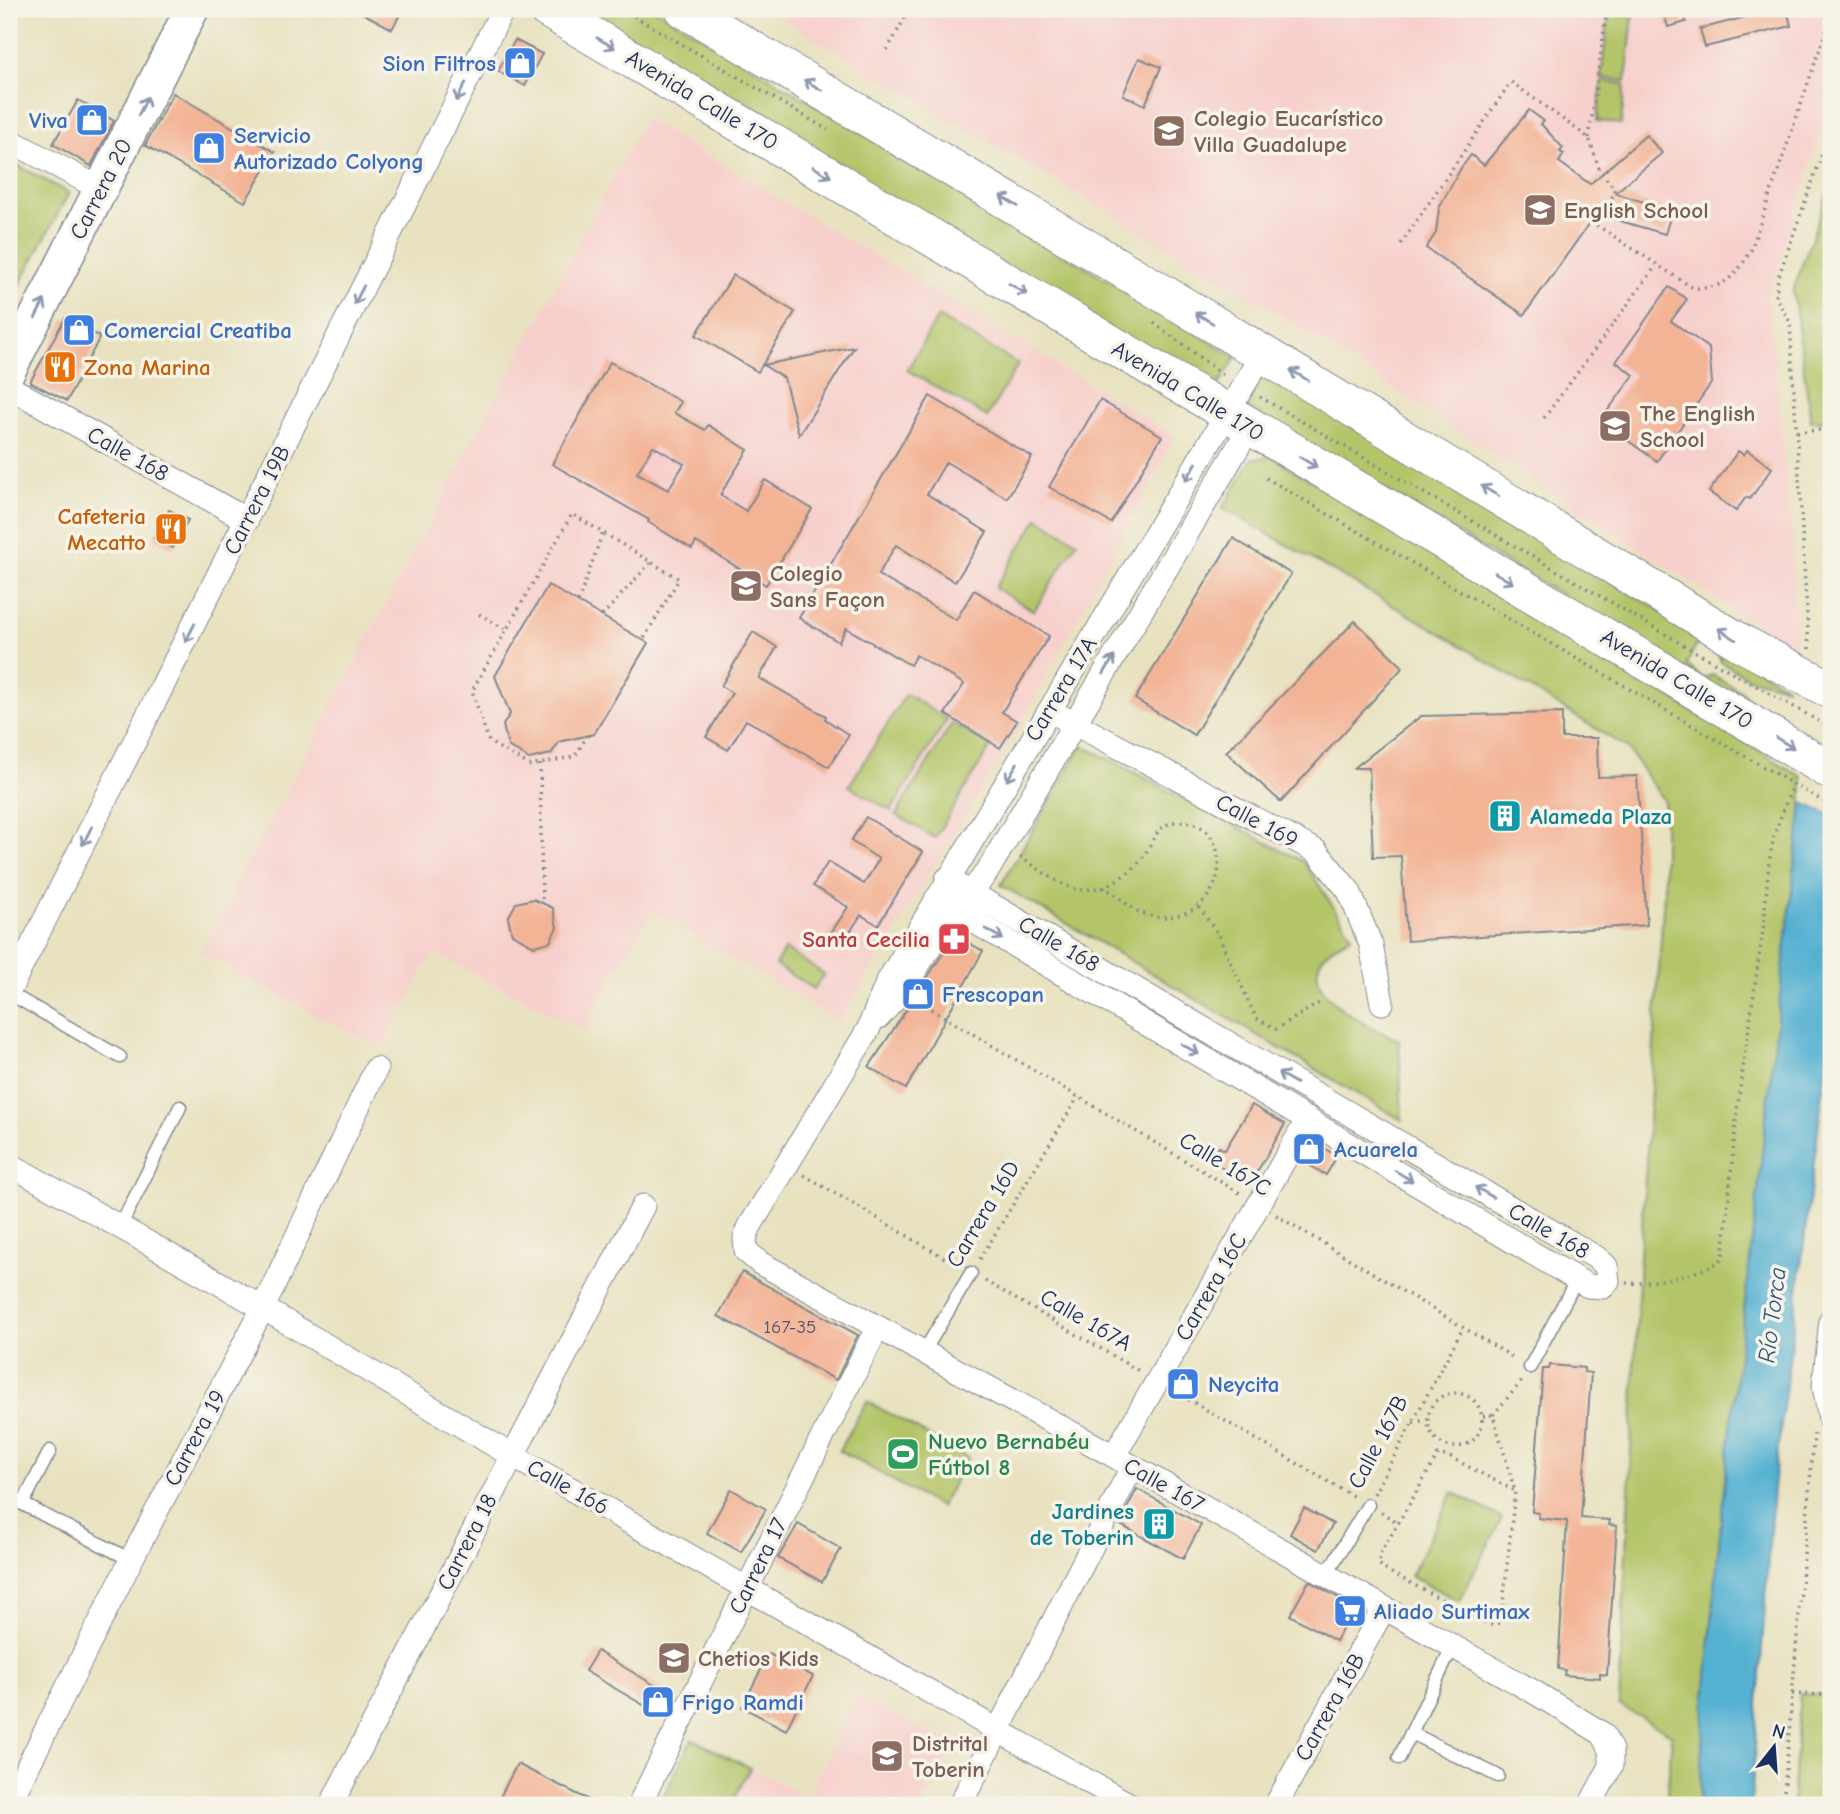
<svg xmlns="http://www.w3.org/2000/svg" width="1840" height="1814" font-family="'Comic Neue',sans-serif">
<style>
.built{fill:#f7d0cd}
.green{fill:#b3c568;stroke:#677a63;stroke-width:2}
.water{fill:#54b1d2;stroke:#387098;stroke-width:2}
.building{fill:#f3b395;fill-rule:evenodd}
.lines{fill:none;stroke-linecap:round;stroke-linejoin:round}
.lane-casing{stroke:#82888f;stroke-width:15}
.street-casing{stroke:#82888f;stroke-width:25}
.secondary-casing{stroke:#82888f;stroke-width:36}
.primary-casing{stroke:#82888f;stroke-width:39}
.path{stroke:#82888f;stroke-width:3.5;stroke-dasharray:2 5;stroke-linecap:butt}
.lane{stroke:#fff;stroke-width:12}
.street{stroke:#fff;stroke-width:23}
.secondary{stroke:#fff;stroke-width:33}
.primary{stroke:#fff;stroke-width:37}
.oneway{stroke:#8d97ae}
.labels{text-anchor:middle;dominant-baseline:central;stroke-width:7;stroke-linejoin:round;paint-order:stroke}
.number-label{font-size:19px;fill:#51506c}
.shop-label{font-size:23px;font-weight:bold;fill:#366cbe;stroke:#f7f3e8;text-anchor:start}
.street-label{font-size:23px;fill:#1b2f5e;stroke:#f7f3e8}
.education-label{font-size:23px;font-weight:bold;fill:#785e54;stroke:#f7f3e8;text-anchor:start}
.food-label{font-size:23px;font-weight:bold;fill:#c56008;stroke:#f7f3e8;text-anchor:start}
.culture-label{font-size:23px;font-weight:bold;fill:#0d838f;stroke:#f7f3e8;text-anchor:start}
.health-label{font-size:23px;font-weight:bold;fill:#be3a42;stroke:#f7f3e8;text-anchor:end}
.leisure-label{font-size:23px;font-weight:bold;fill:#27864d;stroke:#f7f3e8;text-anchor:start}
.water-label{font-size:24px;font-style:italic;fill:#2c5681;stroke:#f7f3e8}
</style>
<rect width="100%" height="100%" fill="#f7f3e8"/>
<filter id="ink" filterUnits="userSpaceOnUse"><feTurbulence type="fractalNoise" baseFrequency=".0143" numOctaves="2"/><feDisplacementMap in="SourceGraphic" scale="14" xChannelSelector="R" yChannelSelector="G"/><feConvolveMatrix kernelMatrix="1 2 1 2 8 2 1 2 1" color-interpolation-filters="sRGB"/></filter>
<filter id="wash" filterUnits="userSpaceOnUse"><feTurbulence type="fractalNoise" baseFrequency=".00686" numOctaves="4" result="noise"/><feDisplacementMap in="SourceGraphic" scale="28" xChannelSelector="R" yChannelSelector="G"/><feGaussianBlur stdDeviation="1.57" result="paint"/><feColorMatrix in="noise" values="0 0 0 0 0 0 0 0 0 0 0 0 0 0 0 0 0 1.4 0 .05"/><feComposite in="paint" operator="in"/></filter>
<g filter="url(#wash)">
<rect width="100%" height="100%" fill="#e8e2c0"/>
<!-- built -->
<g class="built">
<polygon points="765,9 1831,9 1831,103 1768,298 1792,533 1795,650 1267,307"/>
<polygon points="645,118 1176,436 1021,724 840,1022 652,911 582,1030 434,953 380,1049 200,953"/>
<polygon points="665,1643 691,1655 683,1674 657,1662"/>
<polygon points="857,1696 953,1745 922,1805 731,1805 750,1768 807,1796"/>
</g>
<!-- green -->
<g class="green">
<polygon points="565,9 655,9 1236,357 1215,391"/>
<polygon points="1609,13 1633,16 1626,81 1601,78"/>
<polygon points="1602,81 1625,84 1621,124 1597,121"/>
<polygon points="9,161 69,193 9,304"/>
<polygon points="1831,184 1831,420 1811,421 1793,291"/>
<polygon points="938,317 1018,364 987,417 907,370"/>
<polygon points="1264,373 1787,687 1749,678 1721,662 1717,649 1708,643 1695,646 1687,665 1702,678 1713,675 1743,693 1771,720 1244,406"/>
<polygon points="1272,457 1802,777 1802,803 1725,1478 1704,1710 1699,1805 1667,1805 1672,1735 1619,1705 1640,1256 1664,893 1664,801 1627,748 1444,635 1223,508 1252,459"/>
<polygon points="1038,518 1077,542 1034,611 995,588"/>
<polygon points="906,694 947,719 891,811 849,786"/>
<polygon points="952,723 991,746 935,838 896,815"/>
<path d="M1082,745L1304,862L1352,936C1269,975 1356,1023 1399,1040L1402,1120L1001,885Z"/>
<polygon points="785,949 824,974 814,989 775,965"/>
<polygon points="867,1401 968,1458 940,1507 839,1450"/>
<polygon points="1453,1492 1502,1518 1459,1601 1410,1576"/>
<polygon points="1800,1694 1831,1695 1831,1805 1792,1805"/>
<polygon points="692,1739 750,1768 731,1805 659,1805"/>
</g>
<!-- water -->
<polygon class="water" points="1802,803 1831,815 1831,1027 1773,1488 1751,1805 1699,1805 1704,1710 1725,1478"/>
<g id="blocks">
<!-- building -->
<g class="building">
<polygon points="355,9 403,9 392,29"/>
<polygon points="1662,9 1683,9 1686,22 1668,27"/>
<polygon points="1776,9 1787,9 1791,26 1705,47 1700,29"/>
<polygon points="515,40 542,54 525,86 498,71"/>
<polygon points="1139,58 1161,67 1145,105 1123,95"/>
<polygon points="173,93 275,152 245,202 145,145"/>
<polygon points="78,100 114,121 91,166 53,144"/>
<polygon points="1529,110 1544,121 1541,124 1563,148 1560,152 1564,154 1559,162 1590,184 1646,135 1662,153 1615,193 1672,211 1665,234 1596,214 1524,315 1426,248 1436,233 1439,208 1461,168 1471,155 1484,165"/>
<polygon points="733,275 795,312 758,372 696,335"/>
<polygon points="1669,287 1687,299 1671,321 1709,348 1712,382 1657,461 1600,421 1634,375 1616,362"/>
<polygon points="65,318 100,337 67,401 30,382"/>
<polygon points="854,347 799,435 784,378 763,365"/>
<path d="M610,362L681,402L674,413L705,430L708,425L748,450L720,495L746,511L765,480L812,509L766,585L696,542L692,549L648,522L649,520L552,464ZM653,446L684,464L668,490L637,473Z"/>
<polygon points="930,396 1032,457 1007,498 946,462 927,494 987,532 955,582 896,545 878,575 956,620 974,590 1049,636 1002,712 1017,721 1000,748 945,714 964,684 916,655 910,665 846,628 839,642 799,618"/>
<polygon points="1100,400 1162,436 1111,523 1049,487"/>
<polygon points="1747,450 1772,468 1750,499 1746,497 1736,511 1709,492 1738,451 1744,455"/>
<polygon points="169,510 188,520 173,548 154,538"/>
<polygon points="1233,538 1291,574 1194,735 1135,699"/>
<polygon points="548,585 648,643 594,734 559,742 551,754 529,759 508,746 503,725 510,714 495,676"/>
<polygon points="1355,621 1403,667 1281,802 1226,752"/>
<polygon points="753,632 777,647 759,678 826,716 825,719 849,735 829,767 746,720 728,750 706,737 732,693 721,686"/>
<polygon points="1562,713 1562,738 1597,738 1598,777 1637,776 1647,925 1407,941 1401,856 1373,857 1369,768 1354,768 1421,716"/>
<polygon points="866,817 923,852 878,925 861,915 842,944 829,936 848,907 813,886 828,862 864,884 879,859 851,841"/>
<polygon points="533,899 553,908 557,927 550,942 534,946 512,934 508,918 516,903"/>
<polygon points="955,935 983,951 906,1089 869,1067"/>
<polygon points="1252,1105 1285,1124 1250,1184 1210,1161 1219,1147 1225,1150"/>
<polygon points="1312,1141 1337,1156 1326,1175 1301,1160"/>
<polygon points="742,1272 858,1335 836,1380 718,1316"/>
<polygon points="1550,1365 1584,1368 1584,1372 1591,1373 1581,1518 1610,1520 1609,1525 1617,1526 1607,1675 1600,1674 1600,1678 1564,1675 1565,1670 1558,1669 1567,1521 1538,1518 1539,1513 1532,1512 1543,1369 1549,1369"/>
<polygon points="731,1489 766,1509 741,1552 707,1533"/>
<polygon points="1137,1489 1201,1525 1183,1559 1119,1524"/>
<polygon points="1304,1508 1333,1524 1318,1550 1290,1534"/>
<polygon points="798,1524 841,1549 822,1582 778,1558"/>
<polygon points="1309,1581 1354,1607 1336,1641 1290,1615"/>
<polygon points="597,1651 671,1695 659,1714 585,1671"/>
<polygon points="769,1654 813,1676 786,1730 742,1707"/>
<polygon points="517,1764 599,1805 496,1805"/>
</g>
</g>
</g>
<g filter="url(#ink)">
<use href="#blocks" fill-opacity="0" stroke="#82888f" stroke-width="2"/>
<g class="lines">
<defs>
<g id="lane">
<polyline points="9,993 120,1057"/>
<polyline points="120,1227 180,1107"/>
<polyline points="923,1353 971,1273"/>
<polyline points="1530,1367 1577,1279"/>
<polyline points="9,1497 131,1560"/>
<polyline points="23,1503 50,1451"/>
<polyline points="1326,1575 1368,1505"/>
<polyline points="1411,1733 1498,1776"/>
<polyline points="1399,1758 1453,1646"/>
</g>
<g id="street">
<polyline points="9,140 101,189"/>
<polyline points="1263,353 887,983 868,1030 750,1226 745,1238 746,1251 760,1263 1114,1456 1534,1692 1603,1734 1611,1750 1611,1766 1590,1805"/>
<polyline points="9,387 247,520"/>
<polyline points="1060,716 1316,851 1349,891 1371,945 1382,1003"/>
<polyline points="936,899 1588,1286 1603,1287 1608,1281 1606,1266 1597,1258 947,879"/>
<polyline points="9,991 503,9"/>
<polyline points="879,1017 902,991 938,934 987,872 1250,427"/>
<polyline points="9,1164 263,1308 511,1455 1130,1805"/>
<polyline points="1831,1320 1824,1386 1831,1424"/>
<polyline points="1114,1456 1308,1119"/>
<polyline points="9,1804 131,1560 263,1308 376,1069"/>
<polyline points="331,1805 643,1206"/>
<polyline points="639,1805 877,1328"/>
<polyline points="960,1805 1132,1467"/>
<polyline points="1276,1805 1384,1608"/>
</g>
<polyline id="secondary" points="9,370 192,9"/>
<g id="primary">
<polyline points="547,9 1831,771"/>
<polyline points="684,9 1154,288 1743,644 1831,690"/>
</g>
</defs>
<!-- lane casing -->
<use href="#lane" class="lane-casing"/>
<!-- street casing -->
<use href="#street" class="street-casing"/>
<!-- secondary casing -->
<use href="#secondary" class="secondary-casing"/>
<!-- primary casing -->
<use href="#primary" class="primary-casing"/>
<!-- path -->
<g class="path">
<polyline points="622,9 828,130"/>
<polyline points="887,50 910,9"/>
<polyline points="1589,138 1607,9"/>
<path d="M1401,244L1511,82L1589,138L1600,171L1614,188V194L1595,224L1693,288C1724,290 1736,276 1751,250L1831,16"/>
<polyline points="1154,323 1226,377"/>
<polyline points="1260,397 1689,648 1831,728"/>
<polyline points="1544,418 1656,266"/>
<polyline points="1797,432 1831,429"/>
<polyline points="1266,478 1831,806"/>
<polyline points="578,602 603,532"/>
<polyline points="479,614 507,630"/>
<polyline points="602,616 651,562"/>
<polyline points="1809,649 1790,322 1776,297 1778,278 1831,129"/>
<polyline points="588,735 575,756 531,766 489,742 472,691 572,514 679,579 643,640"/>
<polyline points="540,764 542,902"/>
<path d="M1020,857C1037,867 1056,883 1075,889C1084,892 1093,887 1102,888C1120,891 1130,918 1163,917C1235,916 1235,816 1176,822C1155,824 1152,846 1141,860C1131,873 1117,880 1103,888"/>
<polyline points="1199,907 1218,934 1256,1018 1276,1029 1321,1002"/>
<polyline points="919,1002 1243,1195"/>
<polyline points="804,1175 957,1265"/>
<polyline points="1276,1215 1516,1359"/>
<polyline points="980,1259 1078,1097"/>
<polyline points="985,1281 1139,1371"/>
<path d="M1626,1283C1646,1285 1713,1273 1723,1257L1737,1110L1764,923L1769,862L1774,835L1793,784"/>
<polyline points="1828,1301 1831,1274"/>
<polyline points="1176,1392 1356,1498"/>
<circle cx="1455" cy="1420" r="27"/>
<polyline points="1493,1415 1522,1381"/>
<polyline points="1483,1416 1493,1415 1515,1491 1501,1623 1490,1625 1384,1569 1379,1564 1380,1554 1438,1455 1448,1456 1515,1491"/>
<polyline points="1413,1423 1428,1419"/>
<polyline points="1374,1494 1463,1328"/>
<polyline points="1381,1512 1397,1522"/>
<polyline points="1792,1694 1831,1695"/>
<polyline points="1783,1805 1814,1434"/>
</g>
<!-- lane -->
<use href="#lane" class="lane"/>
<!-- street -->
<use href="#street" class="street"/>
<!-- secondary -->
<use href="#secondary" class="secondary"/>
<!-- primary -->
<use href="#primary" class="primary"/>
</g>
<!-- one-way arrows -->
<defs><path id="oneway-shaft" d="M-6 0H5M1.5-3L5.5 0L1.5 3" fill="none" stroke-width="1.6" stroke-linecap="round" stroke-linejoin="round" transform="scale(1.75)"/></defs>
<g class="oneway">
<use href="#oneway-shaft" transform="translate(606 43) rotate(30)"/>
<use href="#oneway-shaft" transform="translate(813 85) rotate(-149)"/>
<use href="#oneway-shaft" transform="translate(461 92) rotate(117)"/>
<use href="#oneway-shaft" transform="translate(143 106) rotate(-63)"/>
<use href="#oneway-shaft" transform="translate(822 172) rotate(31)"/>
<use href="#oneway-shaft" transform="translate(1009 201) rotate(-149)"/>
<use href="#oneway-shaft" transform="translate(1018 289) rotate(31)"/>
<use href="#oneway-shaft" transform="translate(359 295) rotate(117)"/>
<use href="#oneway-shaft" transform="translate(40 309) rotate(-63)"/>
<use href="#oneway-shaft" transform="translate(1204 318) rotate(-149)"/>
<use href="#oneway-shaft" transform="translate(1299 375) rotate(-149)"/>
<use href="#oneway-shaft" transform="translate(1308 462) rotate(31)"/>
<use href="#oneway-shaft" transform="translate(1191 472) rotate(121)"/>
<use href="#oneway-shaft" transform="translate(1490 491) rotate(-149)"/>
<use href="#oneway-shaft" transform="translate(1504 578) rotate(31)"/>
<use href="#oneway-shaft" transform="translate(190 633) rotate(117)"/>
<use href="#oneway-shaft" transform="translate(1727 634) rotate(-148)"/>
<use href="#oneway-shaft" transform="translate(1109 665) rotate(-59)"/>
<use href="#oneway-shaft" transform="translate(1785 743) rotate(31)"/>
<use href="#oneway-shaft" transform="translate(1012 772) rotate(121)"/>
<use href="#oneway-shaft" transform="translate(87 836) rotate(117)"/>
<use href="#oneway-shaft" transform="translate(994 934) rotate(30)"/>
<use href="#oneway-shaft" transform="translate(1190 1049) rotate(31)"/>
<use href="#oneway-shaft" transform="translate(1287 1078) rotate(-150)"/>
<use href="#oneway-shaft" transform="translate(1404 1176) rotate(31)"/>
<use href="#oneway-shaft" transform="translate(1484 1192) rotate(-150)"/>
</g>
</g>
<!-- icons -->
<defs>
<symbol id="shop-square" viewBox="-11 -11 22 22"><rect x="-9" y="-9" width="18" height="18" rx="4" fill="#3f7fe0" stroke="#f7f3e8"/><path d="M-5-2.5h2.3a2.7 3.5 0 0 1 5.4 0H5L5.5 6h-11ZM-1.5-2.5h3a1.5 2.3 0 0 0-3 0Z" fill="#fff"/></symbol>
<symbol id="school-square" viewBox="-11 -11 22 22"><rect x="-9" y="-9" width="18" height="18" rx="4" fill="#8d6e63" stroke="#f7f3e8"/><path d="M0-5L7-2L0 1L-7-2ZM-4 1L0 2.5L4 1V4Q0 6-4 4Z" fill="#fff"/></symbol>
<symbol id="restaurant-square" viewBox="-11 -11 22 22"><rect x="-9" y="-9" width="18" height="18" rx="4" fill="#e8710a" stroke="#f7f3e8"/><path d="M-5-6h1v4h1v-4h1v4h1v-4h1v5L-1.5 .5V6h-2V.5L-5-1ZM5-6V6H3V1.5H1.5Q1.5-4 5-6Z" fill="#fff"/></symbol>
<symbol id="building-square" viewBox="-11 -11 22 22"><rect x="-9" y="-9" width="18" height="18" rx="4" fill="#0f9aa8" stroke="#f7f3e8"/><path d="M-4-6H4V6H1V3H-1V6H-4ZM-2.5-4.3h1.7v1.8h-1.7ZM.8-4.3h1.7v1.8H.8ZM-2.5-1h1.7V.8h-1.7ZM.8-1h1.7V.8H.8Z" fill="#fff"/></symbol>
<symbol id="pharmacy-square" viewBox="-11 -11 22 22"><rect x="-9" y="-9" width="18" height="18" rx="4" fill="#e0444e" stroke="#f7f3e8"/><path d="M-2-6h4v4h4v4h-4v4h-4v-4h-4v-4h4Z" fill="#fff"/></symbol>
<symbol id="stadium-square" viewBox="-11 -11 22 22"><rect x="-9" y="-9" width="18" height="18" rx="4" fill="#2e9e5b" stroke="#f7f3e8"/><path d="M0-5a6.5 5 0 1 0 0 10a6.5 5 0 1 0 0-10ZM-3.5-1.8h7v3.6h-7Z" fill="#fff"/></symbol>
<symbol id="supermarket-square" viewBox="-11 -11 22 22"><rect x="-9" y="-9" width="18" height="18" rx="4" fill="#3f7fe0" stroke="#f7f3e8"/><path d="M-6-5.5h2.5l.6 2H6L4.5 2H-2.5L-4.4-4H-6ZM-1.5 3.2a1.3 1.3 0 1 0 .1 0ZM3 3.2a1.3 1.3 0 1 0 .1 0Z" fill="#fff"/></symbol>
</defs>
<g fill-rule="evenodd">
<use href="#shop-square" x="501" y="44" width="38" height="38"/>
<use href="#shop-square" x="73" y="101" width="38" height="38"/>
<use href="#school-square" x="1150" y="112" width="38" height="38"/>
<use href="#shop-square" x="190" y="129" width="38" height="38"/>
<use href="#school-square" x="1521" y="191" width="38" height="38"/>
<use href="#shop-square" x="60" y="311" width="38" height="38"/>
<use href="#restaurant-square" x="41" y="348" width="38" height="38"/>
<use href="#school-square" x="1596" y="407" width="38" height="38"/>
<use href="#restaurant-square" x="152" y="510" width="38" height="38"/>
<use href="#school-square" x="727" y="567" width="38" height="38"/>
<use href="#building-square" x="1486" y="797" width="38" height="38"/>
<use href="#pharmacy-square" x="935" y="920" width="38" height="38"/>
<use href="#shop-square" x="899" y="975" width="38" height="38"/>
<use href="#shop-square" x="1290" y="1130" width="38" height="38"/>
<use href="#shop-square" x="1164" y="1365" width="38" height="38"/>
<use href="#stadium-square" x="884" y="1435" width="38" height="38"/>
<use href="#building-square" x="1140" y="1505" width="38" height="38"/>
<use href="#supermarket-square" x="1331" y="1592" width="38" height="38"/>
<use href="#school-square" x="655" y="1639" width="38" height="38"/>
<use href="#shop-square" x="639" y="1683" width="38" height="38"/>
<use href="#school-square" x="868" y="1737" width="38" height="38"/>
</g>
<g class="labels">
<!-- number labels -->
<g class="number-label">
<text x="790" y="1327">167-35</text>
</g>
<!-- shop labels -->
<g class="shop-label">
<text x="496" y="63" text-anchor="end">Sion Filtros</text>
<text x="68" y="120" text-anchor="end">Viva</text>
<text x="234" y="135">Servicio<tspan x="234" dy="26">Autorizado Colyong</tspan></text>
<text x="104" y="330">Comercial Creatiba</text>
<text x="942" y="994">Frescopan</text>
<text x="1334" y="1149">Acuarela</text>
<text x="1208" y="1384">Neycita</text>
<text x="1374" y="1611">Aliado Surtimax</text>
<text x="682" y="1702">Frigo Ramdi</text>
</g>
<!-- street labels -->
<g class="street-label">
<text transform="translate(702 100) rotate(31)">Avenida Calle 170</text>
<text transform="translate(101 189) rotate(-63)">Carrera 20</text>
<text transform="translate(1188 391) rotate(31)">Avenida Calle 170</text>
<text transform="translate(128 454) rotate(29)">Calle 168</text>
<text transform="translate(257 500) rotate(-63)">Carrera 19B</text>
<text transform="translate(1677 679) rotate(31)">Avenida Calle 170</text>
<text transform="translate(1061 689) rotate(-59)">Carrera 17A</text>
<text transform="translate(1257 821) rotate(28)">Calle 169</text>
<text transform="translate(1059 944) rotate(30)">Calle 168</text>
<text transform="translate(1225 1164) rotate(31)">Calle 167C</text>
<text transform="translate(983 1214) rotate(-59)">Carrera 16D</text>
<text transform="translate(1549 1231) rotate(30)">Calle 168</text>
<text transform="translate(1211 1287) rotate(-60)">Carrera 16C</text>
<text transform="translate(1086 1320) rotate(30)">Calle 167A</text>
<text transform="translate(195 1438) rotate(-62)">Carrera 19</text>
<text transform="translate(1378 1442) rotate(-62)">Calle 167B</text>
<text transform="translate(1164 1485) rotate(29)">Calle 167</text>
<text transform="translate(568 1487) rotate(29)">Calle 166</text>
<text transform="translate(467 1542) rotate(-63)">Carrera 18</text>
<text transform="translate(758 1566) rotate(-64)">Carrera 17</text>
<text transform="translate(1330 1707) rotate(-61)">Carrera 16B</text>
</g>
<!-- education labels -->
<g class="education-label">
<text x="1194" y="118">Colegio Eucarístico<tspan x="1194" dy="26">Villa Guadalupe</tspan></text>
<text x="1564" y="210">English School</text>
<text x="1640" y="413">The English<tspan x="1640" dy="26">School</tspan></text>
<text x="770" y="573">Colegio<tspan x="770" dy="26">Sans Façon</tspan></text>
<text x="698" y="1658">Chetios Kids</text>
<text x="912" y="1743">Distrital<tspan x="912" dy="26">Toberin</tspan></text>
</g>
<!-- food labels -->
<g class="food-label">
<text x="84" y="367">Zona Marina</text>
<text x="146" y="516" text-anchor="end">Cafeteria<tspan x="146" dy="26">Mecatto</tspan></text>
</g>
<!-- culture labels -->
<g class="culture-label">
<text x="1530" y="816">Alameda Plaza</text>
<text x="1134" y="1511" text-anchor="end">Jardines<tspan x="1134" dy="26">de Toberin</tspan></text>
</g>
<!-- health labels -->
<g class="health-label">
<text x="930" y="939">Santa Cecilia</text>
</g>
<!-- leisure labels -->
<g class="leisure-label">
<text x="928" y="1441">Nuevo Bernabéu<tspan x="928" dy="26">Fútbol 8</tspan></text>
</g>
<!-- water labels -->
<g class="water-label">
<text transform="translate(1772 1315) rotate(-83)">Río Torca</text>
</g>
</g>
<!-- margin -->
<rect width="1840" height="1814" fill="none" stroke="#f7f3e8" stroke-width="35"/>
<!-- north arrow -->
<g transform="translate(1774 1747) rotate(17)" stroke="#f7f3e8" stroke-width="5" paint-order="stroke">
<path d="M0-5L12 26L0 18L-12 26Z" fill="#1b2f5e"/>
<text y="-10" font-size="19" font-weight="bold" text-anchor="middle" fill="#1b2f5e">N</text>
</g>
</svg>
